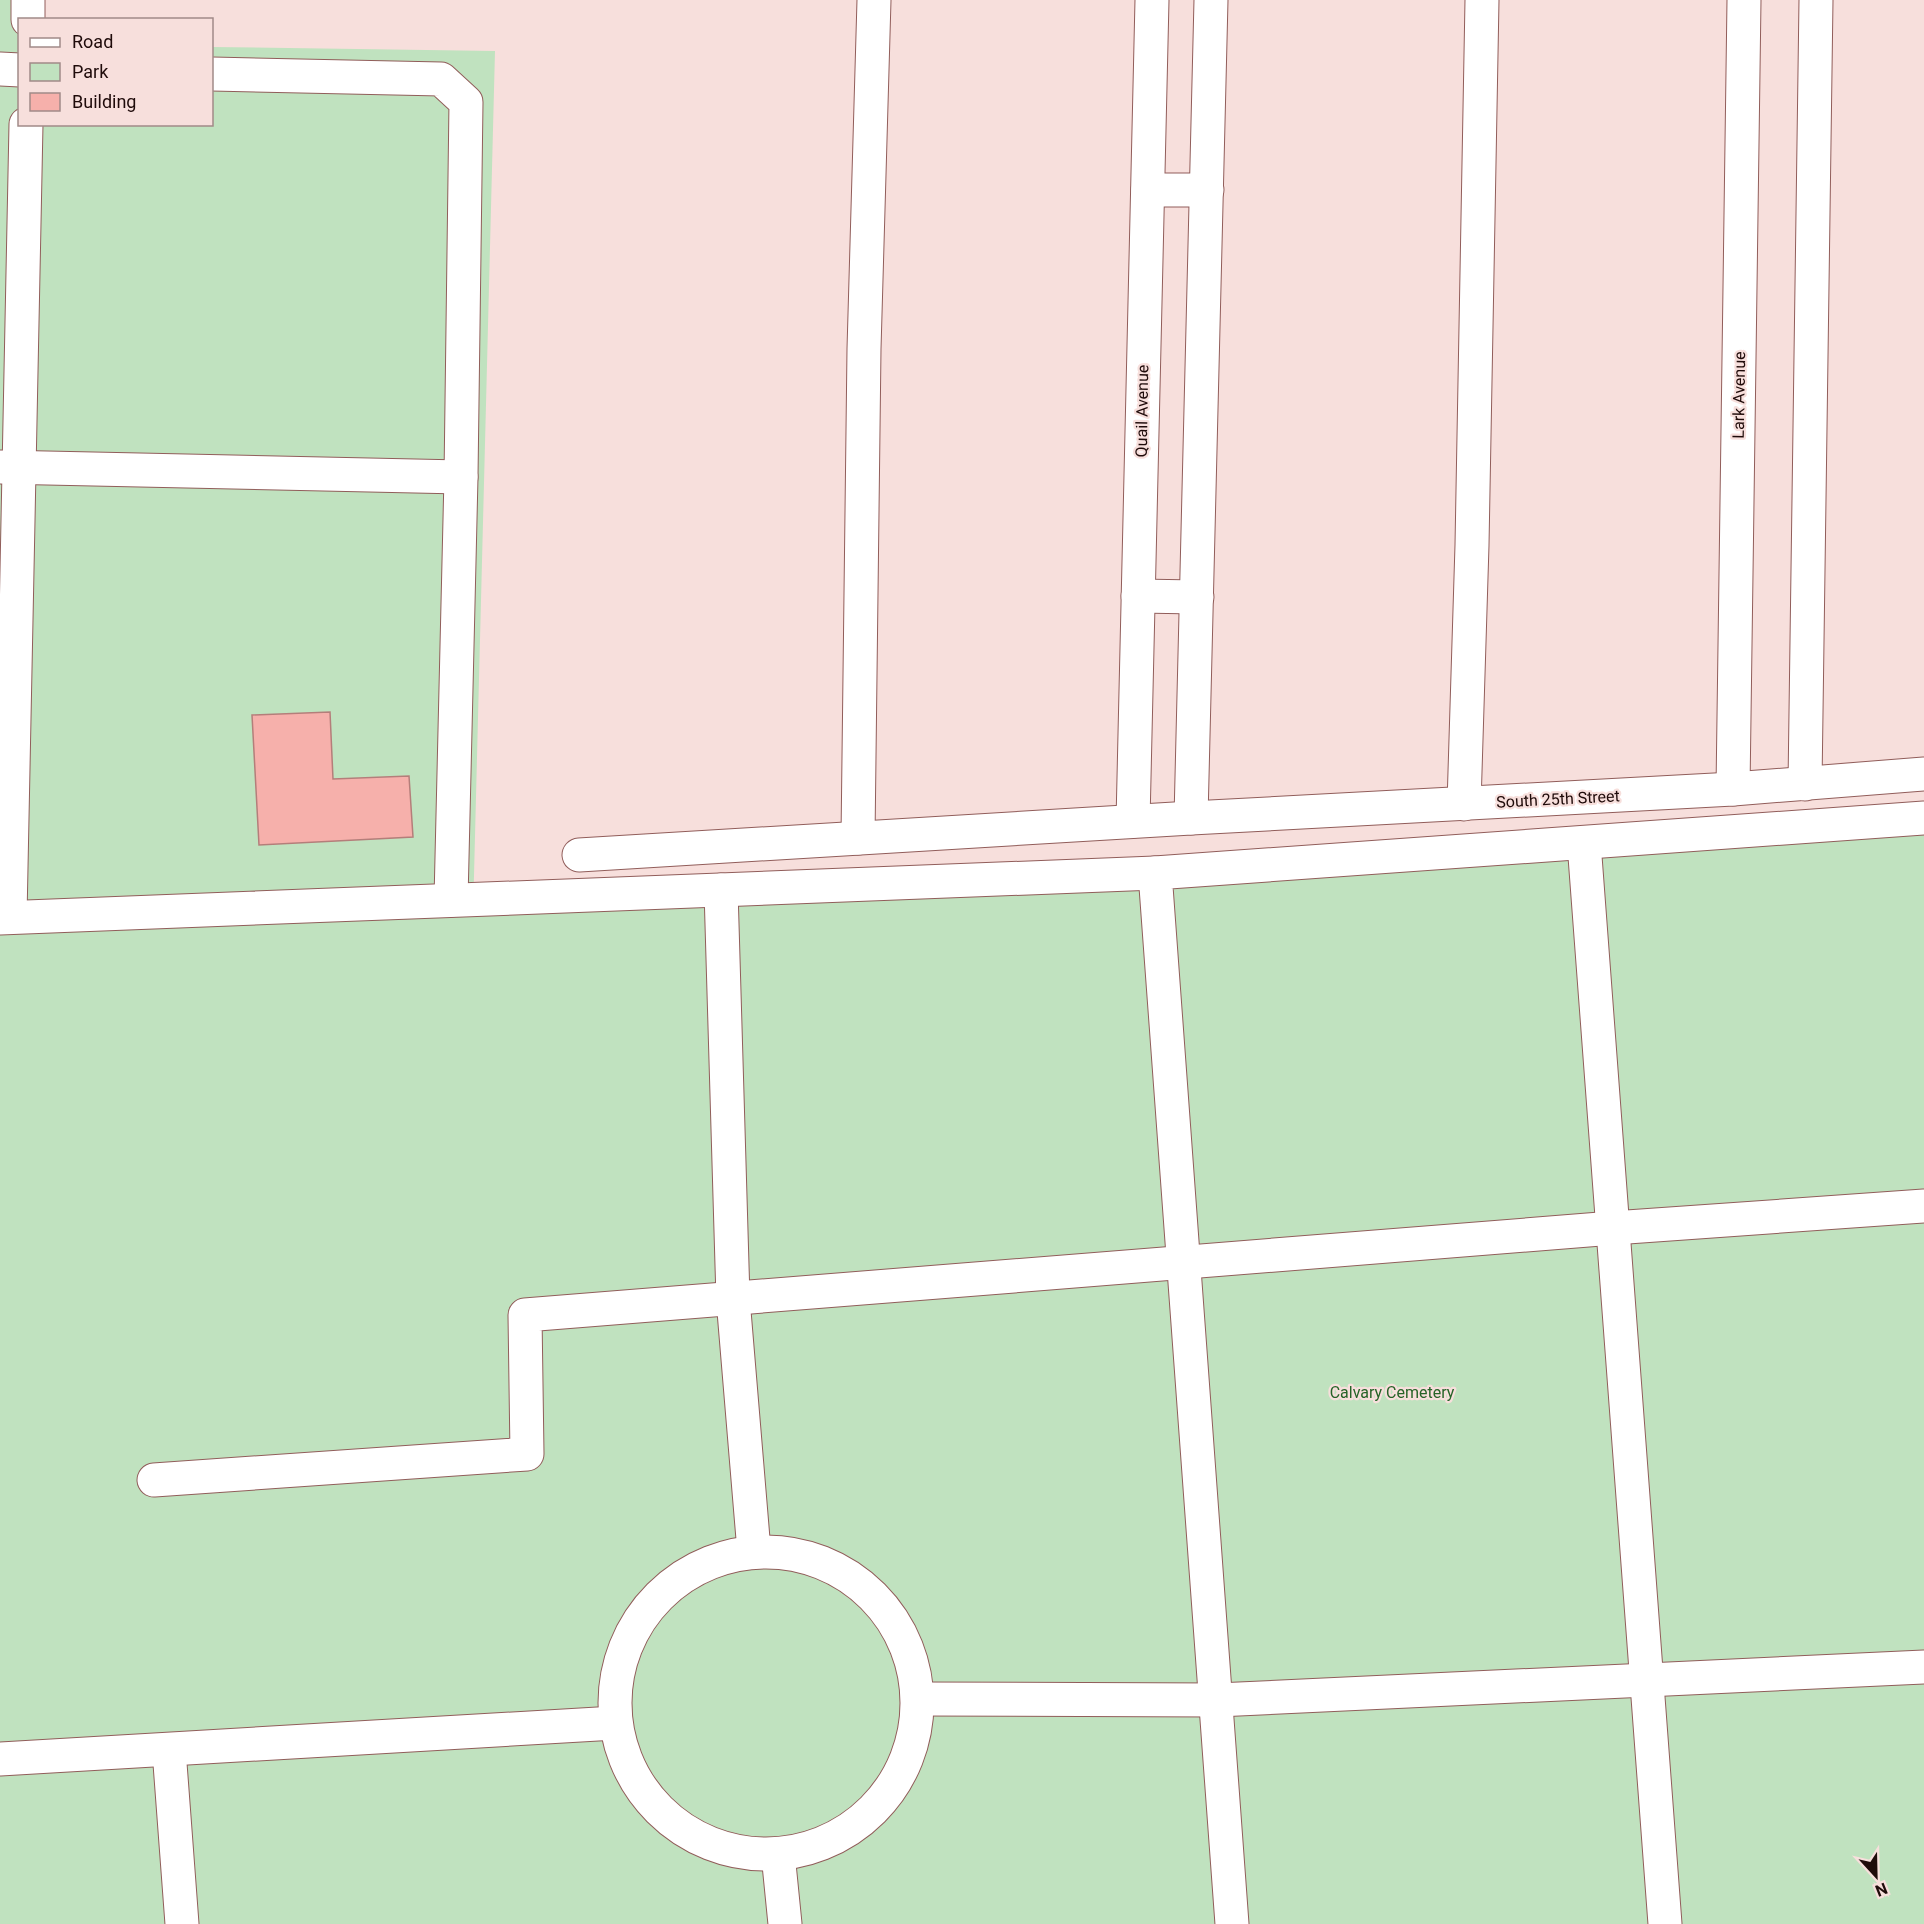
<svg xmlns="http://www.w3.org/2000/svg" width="1924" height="1924" font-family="Roboto,sans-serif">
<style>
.green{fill:#c0e2bf}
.building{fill:#f6b0ab;stroke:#b47e7a;stroke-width:1.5}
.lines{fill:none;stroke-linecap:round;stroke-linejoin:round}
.minor-casing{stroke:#915d5a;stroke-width:35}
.minor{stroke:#fff;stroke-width:33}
.labels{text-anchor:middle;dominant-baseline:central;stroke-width:4.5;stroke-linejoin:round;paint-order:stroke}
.street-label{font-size:16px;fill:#1f0b0a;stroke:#f7dfdc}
.park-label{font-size:16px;fill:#256327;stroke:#f7dfdc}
</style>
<rect width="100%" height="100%" fill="#f7dfdc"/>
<!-- green -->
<polygon class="green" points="0,0 42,0 20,20 20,124 212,124 212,47 495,51 473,915 1924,827 1924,1924 0,1924"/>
<!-- building -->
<polygon class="building" points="330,712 333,779 409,776 413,837 259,845 252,715"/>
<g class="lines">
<defs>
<g id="minor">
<polyline points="28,20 28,0"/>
<polyline points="0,69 20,70"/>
<polyline points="212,74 441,79 466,102 461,477 451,900"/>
<polyline points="1148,190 1207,190"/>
<polyline points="0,467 461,477"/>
<polyline points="1138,596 1197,597"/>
<polyline points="1805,784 1816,0"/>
<polyline points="1733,789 1744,0"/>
<polyline points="1464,804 1472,545 1482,0"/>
<polyline points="1191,818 1211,0"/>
<polyline points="1133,821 1152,0"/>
<polyline points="858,838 864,349 874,0"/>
<polyline points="1584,843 1665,1924"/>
<polyline points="579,855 1191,818 1733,789 1924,774"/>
<polyline points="721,890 733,1299 754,1551"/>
<polyline points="10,917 26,124"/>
<polyline points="0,918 1155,873"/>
<polyline points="154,1480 527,1454 525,1315 1613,1228 1924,1206"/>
<circle cx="766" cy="1703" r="151"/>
<polyline points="919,1699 1217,1700 1924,1667"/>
<polyline points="169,1750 182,1924"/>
<polyline points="0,1759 615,1723"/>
<polyline points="778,1854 785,1924"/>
<polyline points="1232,1924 1155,873 1924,818"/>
</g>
</defs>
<!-- minor casing -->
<use href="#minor" class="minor-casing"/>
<!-- minor -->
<use href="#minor" class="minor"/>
</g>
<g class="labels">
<!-- street labels -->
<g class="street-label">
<text transform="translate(1739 395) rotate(-89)">Lark Avenue</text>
<text transform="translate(1142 411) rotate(-89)">Quail Avenue</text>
<text transform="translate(1558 799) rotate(-3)">South 25th Street</text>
</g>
<!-- park labels -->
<g class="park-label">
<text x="1392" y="1392">Calvary Cemetery</text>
</g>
</g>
<!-- legend -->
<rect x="18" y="18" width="195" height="108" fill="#f7dfdc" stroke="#a18a88" stroke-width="1.5"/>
<rect x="30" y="38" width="30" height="9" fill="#ffffff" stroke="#a18a88" stroke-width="1.5"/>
<text x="72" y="48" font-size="18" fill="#1f0b0a">Road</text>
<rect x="30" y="63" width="30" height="18" fill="#c0e2bf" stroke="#a18a88" stroke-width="1.5"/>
<text x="72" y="78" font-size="18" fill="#1f0b0a">Park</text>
<rect x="30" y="93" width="30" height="18" fill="#f6b0ab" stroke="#a18a88" stroke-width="1.5"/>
<text x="72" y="108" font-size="18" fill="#1f0b0a">Building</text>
<!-- north arrow -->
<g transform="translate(1876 1876) rotate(158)" stroke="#f7dfdc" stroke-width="4.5" paint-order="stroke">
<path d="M0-4.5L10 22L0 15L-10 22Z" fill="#1f0b0a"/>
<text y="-9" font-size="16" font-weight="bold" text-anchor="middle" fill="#1f0b0a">N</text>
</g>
</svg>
